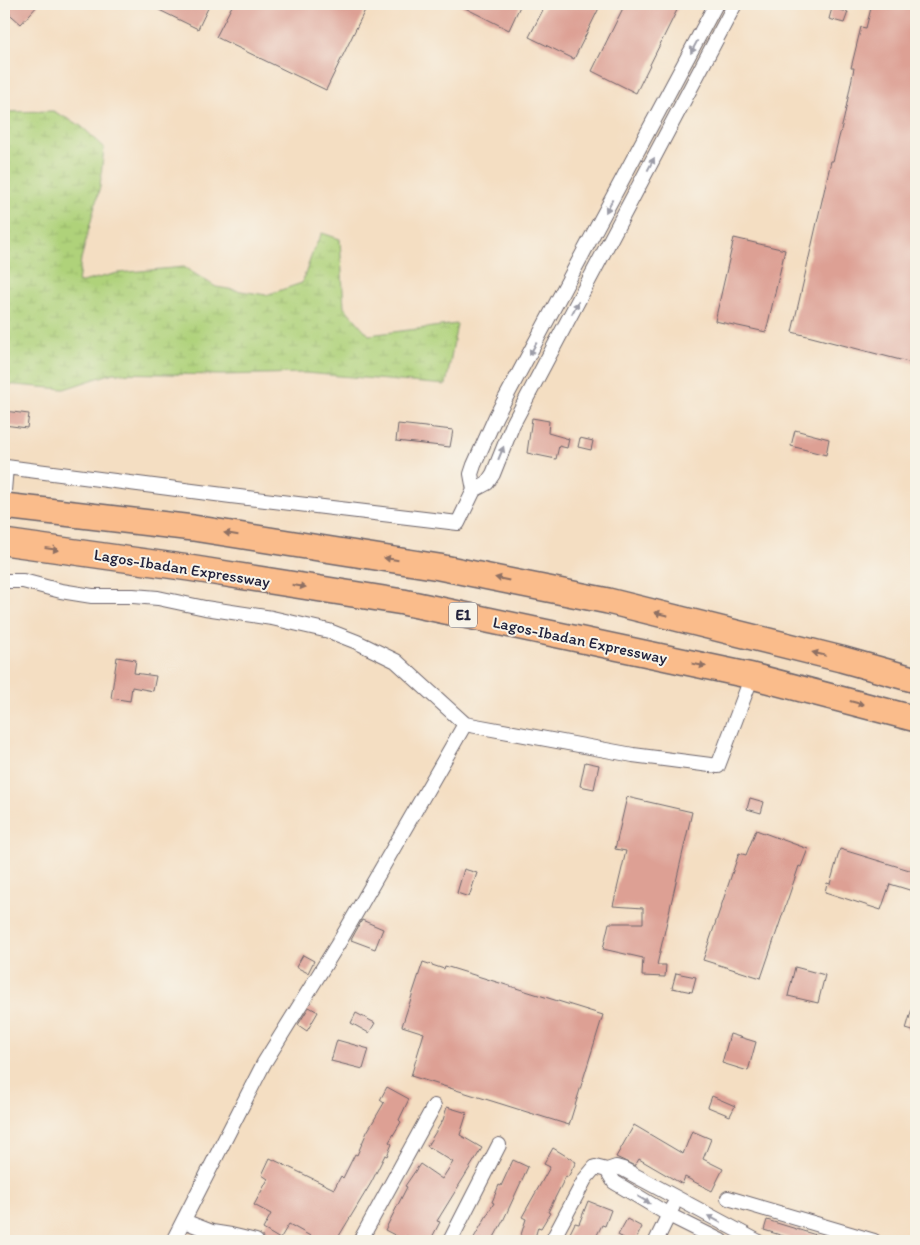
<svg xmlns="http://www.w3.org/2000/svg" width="920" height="1245" font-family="Itim,sans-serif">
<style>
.wetland{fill:url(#wetland-marsh);stroke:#687a5a}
.building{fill:#dda094}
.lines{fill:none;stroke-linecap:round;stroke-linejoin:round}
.street-casing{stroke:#6c646a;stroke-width:16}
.highway-casing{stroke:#6c646a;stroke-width:28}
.street{stroke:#fff;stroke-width:14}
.highway{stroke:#fabc8b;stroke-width:25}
.oneway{fill:#9c9ca7}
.oneway2{fill:#8e6f63}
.labels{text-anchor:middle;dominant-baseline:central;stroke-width:4;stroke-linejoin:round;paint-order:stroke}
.shield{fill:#f7f3e8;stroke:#62616f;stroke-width:1}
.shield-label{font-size:15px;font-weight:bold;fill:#22223b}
.street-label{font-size:16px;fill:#22223b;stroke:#f7f3e8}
</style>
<defs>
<pattern id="wetland-marsh" width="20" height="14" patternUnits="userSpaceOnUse" patternTransform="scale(1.25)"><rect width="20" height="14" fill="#afd27a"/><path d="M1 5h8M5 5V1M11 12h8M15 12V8" fill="none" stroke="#96b46a"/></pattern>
</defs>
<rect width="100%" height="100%" fill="#f7f3e8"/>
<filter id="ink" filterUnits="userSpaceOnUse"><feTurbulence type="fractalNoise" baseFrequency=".02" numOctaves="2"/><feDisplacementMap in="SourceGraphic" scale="10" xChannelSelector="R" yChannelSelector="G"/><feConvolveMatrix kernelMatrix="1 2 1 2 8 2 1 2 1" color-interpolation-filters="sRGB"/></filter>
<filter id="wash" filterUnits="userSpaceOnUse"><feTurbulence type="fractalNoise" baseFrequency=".0096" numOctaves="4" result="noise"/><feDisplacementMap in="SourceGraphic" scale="20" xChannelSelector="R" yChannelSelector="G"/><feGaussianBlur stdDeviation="1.12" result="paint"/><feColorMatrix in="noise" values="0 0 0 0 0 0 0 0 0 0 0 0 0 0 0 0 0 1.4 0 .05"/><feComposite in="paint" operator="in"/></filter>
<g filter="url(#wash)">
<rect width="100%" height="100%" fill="#f4dec2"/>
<!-- wetland -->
<polygon class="wetland" points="53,111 81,126 104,147 100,187 81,259 78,283 118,273 184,267 216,287 266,295 302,283 313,251 322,233 340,239 344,307 369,335 457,324 446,385 305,373 220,375 113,373 64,389 4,384 4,112"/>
<g id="blocks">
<!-- building -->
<g class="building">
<polygon points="4,4 39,4 21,24 4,9"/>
<polygon points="147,4 210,4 198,29"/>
<polygon points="233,4 368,4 326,90 216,37"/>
<polygon points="457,4 521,4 509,30"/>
<polygon points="546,4 601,4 574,59 529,37"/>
<polygon points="625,4 680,4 636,93 592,71"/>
<polygon points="872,4 916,4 916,364 792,332 831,161 833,161 844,118 854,68 851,68 861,27 866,28"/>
<polygon points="832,8 848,12 844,23 829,19"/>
<polygon points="734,238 785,250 766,332 715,321"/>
<polygon points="4,411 29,414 27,428 4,425"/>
<polygon points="532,418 549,421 548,433 569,439 567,448 559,446 556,459 527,453"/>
<polygon points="398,424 453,430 450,447 396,441"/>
<polygon points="795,430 829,439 826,455 791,446"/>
<polygon points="580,438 593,441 591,450 578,447"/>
<polygon points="117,657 136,660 134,673 156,676 153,691 132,687 130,701 111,698"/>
<polygon points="585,762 599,765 594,789 580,786"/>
<polygon points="627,797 692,812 657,965 666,965 665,977 642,976 643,958 603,949 609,923 643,923 643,908 613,906 626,851 615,849"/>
<polygon points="750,798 764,802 761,813 747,809"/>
<polygon points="756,830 808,849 801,867 799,866 761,978 703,960 739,853 746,855"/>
<polygon points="840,849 916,872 916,892 890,884 881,910 825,892 827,883 830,884"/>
<polygon points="464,869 477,873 469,897 457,893"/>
<polygon points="362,920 383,929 375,949 351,940"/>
<polygon points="303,955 314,961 308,973 296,967"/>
<polygon points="423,962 444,969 445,966 603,1015 569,1125 411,1076 424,1033 402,1026"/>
<polygon points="795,967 825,975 818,1003 788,996"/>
<polygon points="676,973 696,977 692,992 672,988"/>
<polygon points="914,1002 916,1003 916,1032 906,1029"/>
<polygon points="309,1007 318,1012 307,1031 298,1025"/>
<polygon points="356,1013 375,1023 369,1033 351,1023"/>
<polygon points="730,1034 756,1042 748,1071 722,1063"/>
<polygon points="337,1040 369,1049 363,1069 331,1061"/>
<polygon points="387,1087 409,1099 399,1120 401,1122 389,1142 392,1144 387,1156 385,1155 371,1183 336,1241 309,1241 312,1237 289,1224 280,1239 263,1229 271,1214 254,1205 268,1179 262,1175 270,1158 334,1189 341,1176 343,1178 355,1154 357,1155 367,1132 384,1103 380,1100"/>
<polygon points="712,1096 735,1106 730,1116 708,1107"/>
<polygon points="447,1107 467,1113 460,1135 482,1148 437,1221 440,1222 430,1241 418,1241 406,1236 404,1240 385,1230 407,1187 405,1186 420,1164 442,1179 453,1162 427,1146 443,1120"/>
<polygon points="634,1125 683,1154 692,1131 711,1139 703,1159 723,1169 712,1191 685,1177 682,1184 639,1159 635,1166 616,1157"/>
<polygon points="553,1148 576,1162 568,1177 566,1176 548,1212 550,1213 541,1228 538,1227 534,1241 519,1241 526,1219 522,1217 550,1167 544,1164"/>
<polygon points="513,1160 528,1167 503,1221 492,1241 472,1241 494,1203 492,1202 499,1185 501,1186"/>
<polygon points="588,1201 611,1210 605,1226 602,1225 594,1241 566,1241 575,1223 579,1224"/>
<polygon points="627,1219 642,1227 635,1241 629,1241 618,1235"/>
<polygon points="767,1220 829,1239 828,1241 793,1241 793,1239 764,1230"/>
</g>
</g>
</g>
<g filter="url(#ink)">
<use href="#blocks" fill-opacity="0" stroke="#6c646a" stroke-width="1"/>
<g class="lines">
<defs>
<g id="street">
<polyline points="474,490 487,483 493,474 513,424 735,4"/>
<polyline points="4,491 6,467 231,496 458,523 474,490 471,474 474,465 496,416 716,4"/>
<polyline points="4,581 23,581 61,591 92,596 133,596 158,598 205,608 272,618 329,631 357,642 396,661 465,724 633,755 718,766 752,676"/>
<polyline points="607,1170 614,1182 669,1215 721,1241"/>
<polyline points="728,1198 874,1241"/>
<polyline points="184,1221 212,1232 231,1235 256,1241"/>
<polyline points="173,1241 264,1063 341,939 465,724"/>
<polyline points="360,1241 434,1106"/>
<polyline points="450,1241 499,1145"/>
<polyline points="552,1241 585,1179 595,1167 607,1170 616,1167 623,1169 757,1241"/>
<polyline points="656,1241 673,1206"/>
</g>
<g id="highway">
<polyline points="4,506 193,528 439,567 608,601 841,659 916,680"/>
<polyline points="4,542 189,568 403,602 752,676 916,719"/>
</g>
</defs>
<!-- street casing -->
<use href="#street" class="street-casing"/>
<!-- highway casing -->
<use href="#highway" class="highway-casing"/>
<!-- street -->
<use href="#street" class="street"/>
<!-- highway -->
<use href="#highway" class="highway"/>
</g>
<!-- one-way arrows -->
<defs><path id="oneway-solid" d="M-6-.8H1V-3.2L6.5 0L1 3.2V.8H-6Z" transform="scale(1.25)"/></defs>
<g class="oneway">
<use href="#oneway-solid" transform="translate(694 47) rotate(118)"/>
<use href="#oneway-solid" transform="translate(651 164) rotate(-62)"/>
<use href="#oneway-solid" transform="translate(609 206) rotate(118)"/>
<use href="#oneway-solid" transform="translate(575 308) rotate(-62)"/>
<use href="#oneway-solid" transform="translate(533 349) rotate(119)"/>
<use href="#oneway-solid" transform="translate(501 453) rotate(-68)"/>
<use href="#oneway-solid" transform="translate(644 1200) rotate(31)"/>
<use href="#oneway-solid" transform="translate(714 1219) rotate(-152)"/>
</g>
<g class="oneway2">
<use href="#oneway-solid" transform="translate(231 534) rotate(-171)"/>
<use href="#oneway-solid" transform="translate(52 549) rotate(8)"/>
<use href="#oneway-solid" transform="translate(391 559) rotate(-171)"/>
<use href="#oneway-solid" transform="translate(502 579) rotate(-168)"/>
<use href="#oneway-solid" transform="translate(299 586) rotate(9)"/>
<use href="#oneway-solid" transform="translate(661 614) rotate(-166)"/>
<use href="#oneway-solid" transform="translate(819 654) rotate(-166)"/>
<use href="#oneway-solid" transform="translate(699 665) rotate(12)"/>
<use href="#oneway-solid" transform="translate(857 703) rotate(15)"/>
</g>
</g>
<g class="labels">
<!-- shield labels -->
<rect class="shield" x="449" y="602.5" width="28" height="25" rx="4"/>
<g class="shield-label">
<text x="463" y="615">E1</text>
</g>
<!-- street labels -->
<g class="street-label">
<text transform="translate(182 568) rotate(9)">Lagos-Ibadan Expressway</text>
<text transform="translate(580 640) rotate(12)">Lagos-Ibadan Expressway</text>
</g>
</g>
<!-- margin -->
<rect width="920" height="1245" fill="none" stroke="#f7f3e8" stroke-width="20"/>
</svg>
